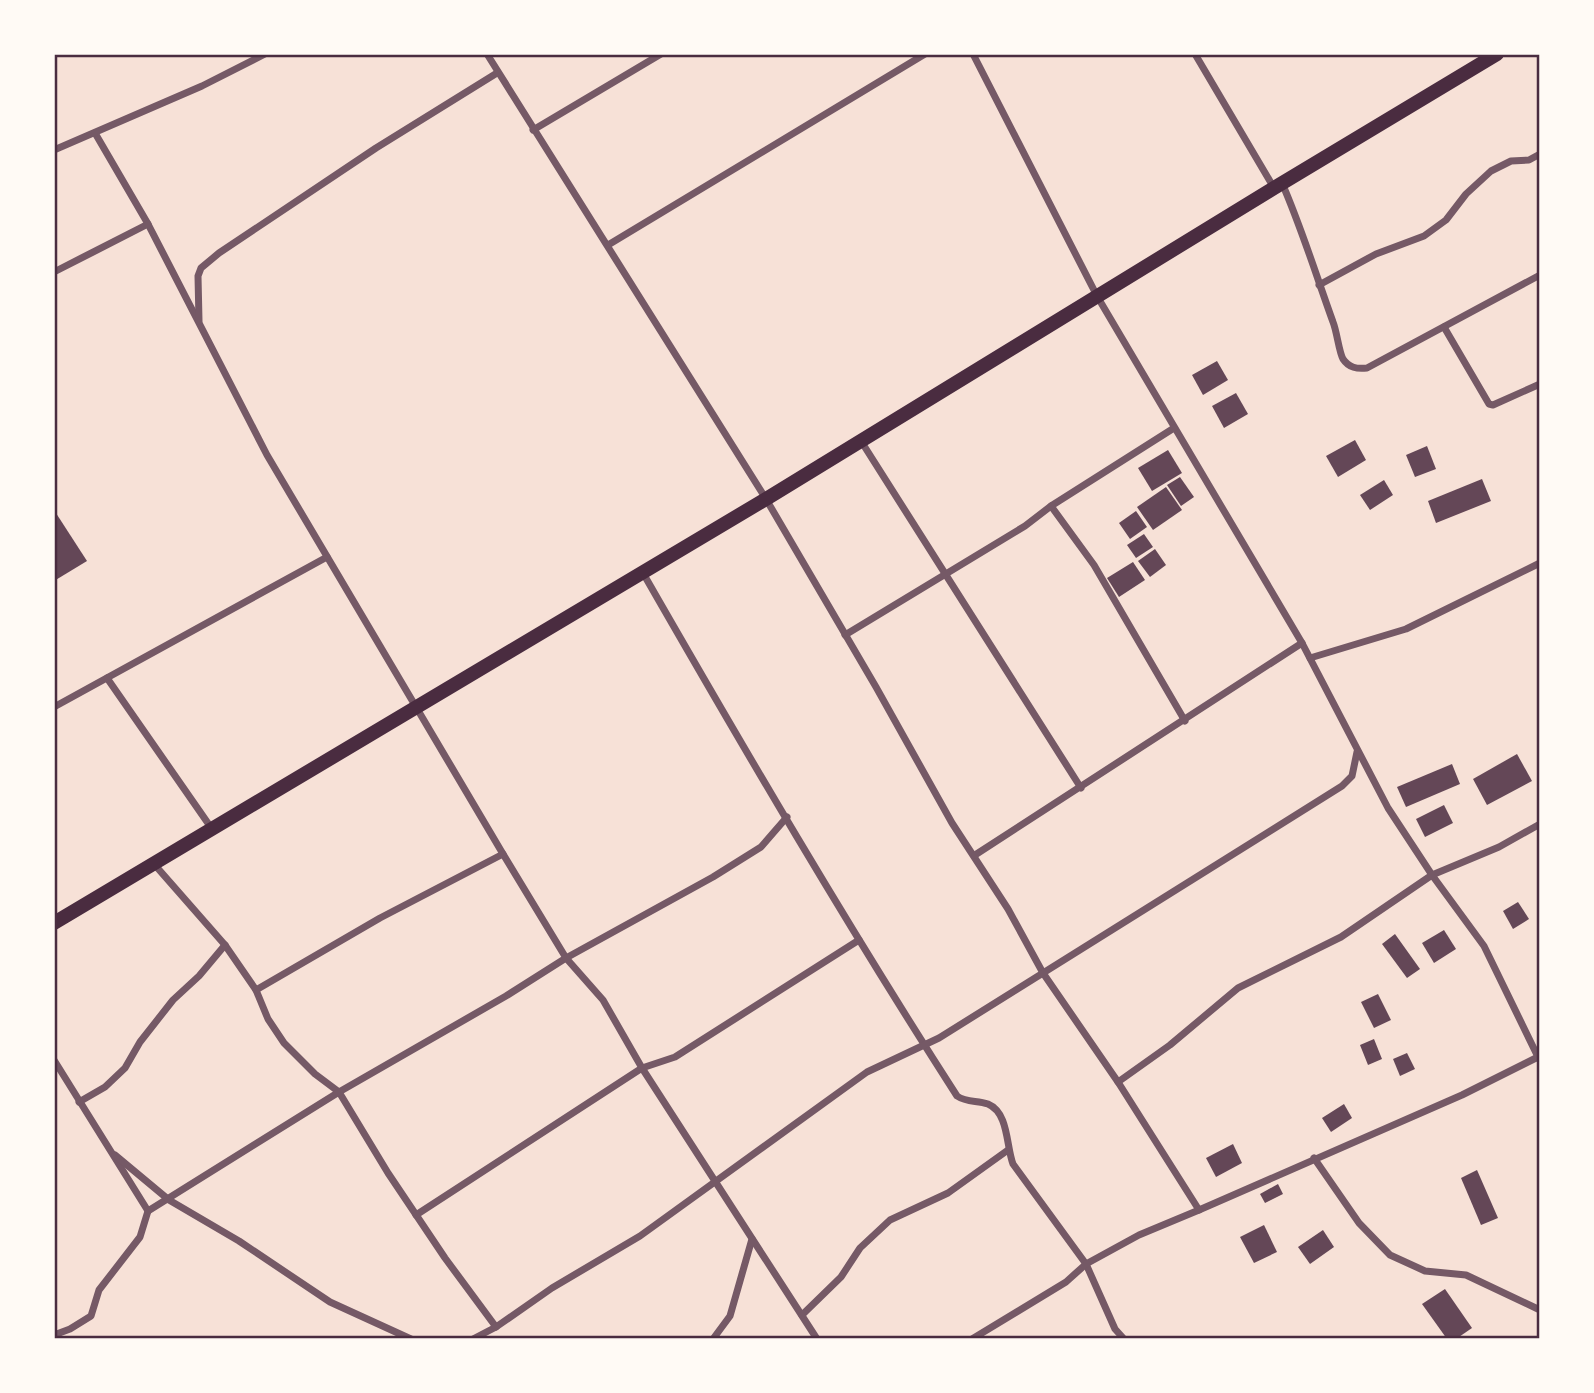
<svg xmlns="http://www.w3.org/2000/svg" width="1594" height="1393" font-family="'Space Grotesk',sans-serif">
<style>
.building{fill:#644757}
.lines{fill:none;stroke-linecap:round;stroke-linejoin:round}
.minor{stroke:#755966;stroke-width:7}
.secondary{stroke:#4a2c40;stroke-width:14}
.neatline{fill:none;stroke:#4a2c40;stroke-width:2.5}
</style>
<rect width="100%" height="100%" fill="#f7e1d7"/>
<!-- building -->
<g class="building">
<polygon points="1217,361 1228,380 1203,395 1192,375"/>
<polygon points="1236,393 1248,414 1224,428 1212,406"/>
<polygon points="1355,440 1366,460 1338,477 1326,456"/>
<polygon points="1427,446 1436,469 1415,477 1406,455"/>
<polygon points="1168,450 1182,473 1152,491 1138,468"/>
<polygon points="1180,477 1194,497 1181,506 1167,485"/>
<polygon points="1482,479 1491,501 1436,523 1428,501"/>
<polygon points="1384,480 1393,495 1370,510 1360,495"/>
<polygon points="1166,487 1182,510 1153,530 1137,507"/>
<polygon points="54,510 87,561 54,581"/>
<polygon points="1136,511 1147,527 1130,539 1119,523"/>
<polygon points="1144,534 1153,547 1136,558 1127,545"/>
<polygon points="1155,549 1166,565 1150,577 1138,561"/>
<polygon points="1133,562 1145,580 1119,597 1107,578"/>
<polygon points="1517,754 1532,781 1487,805 1473,779"/>
<polygon points="1452,764 1460,784 1406,807 1397,787"/>
<polygon points="1444,805 1453,823 1425,837 1416,819"/>
<polygon points="1518,902 1529,919 1513,929 1503,911"/>
<polygon points="1444,930 1456,949 1434,963 1422,943"/>
<polygon points="1395,934 1420,969 1407,978 1382,944"/>
<polygon points="1378,994 1391,1020 1374,1028 1361,1002"/>
<polygon points="1374,1039 1382,1059 1368,1065 1360,1045"/>
<polygon points="1407,1053 1415,1069 1400,1076 1393,1059"/>
<polygon points="1344,1104 1352,1118 1331,1132 1322,1118"/>
<polygon points="1233,1144 1242,1163 1216,1177 1206,1158"/>
<polygon points="1477,1170 1498,1218 1481,1225 1461,1178"/>
<polygon points="1278,1184 1283,1194 1265,1203 1260,1194"/>
<polygon points="1264,1225 1277,1252 1254,1263 1240,1237"/>
<polygon points="1323,1230 1334,1247 1310,1264 1298,1247"/>
<polygon points="1445,1289 1472,1328 1456,1339 1447,1339 1422,1304"/>
</g>
<g class="lines">
<!-- minor -->
<g class="minor">
<polyline points="487,54 766,499 876,687 952,823 1008,909 1043,973 1118,1082 1199,1210 1462,1095 1538,1057"/>
<polyline points="973,54 1097,296 1302,643 1388,808 1432,875 1484,946 1539,1059"/>
<polyline points="1195,54 1274,188"/>
<polyline points="533,130 661,54"/>
<polyline points="95,133 148,224 267,455 503,854 566,958 603,1000 642,1068 817,1339"/>
<polyline points="54,150 202,86 265,54"/>
<path d="M1282,183C1302,229 1316,275 1333,322C1337,332 1339,352 1343,359C1349,368 1357,369 1367,368L1540,275"/>
<polyline points="608,245 925,54"/>
<polyline points="54,272 148,224"/>
<polyline points="1319,285 1376,254 1424,236 1446,220 1466,194 1491,171 1511,161 1529,160 1540,154"/>
<polyline points="199,321 198,276 201,268 219,253 376,148 497,73"/>
<polyline points="1444,327 1489,404 1493,405 1540,384"/>
<polyline points="861,441 1081,788"/>
<polyline points="1051,506 1094,565 1185,721"/>
<path d="M643,573C744,749 847,925 957,1096C967,1103 977,1100 988,1104C1009,1113 1006,1146 1013,1164L1086,1264L1115,1329L1124,1339"/>
<polyline points="845,635 1025,526 1051,506 1174,428"/>
<polyline points="1310,658 1406,629 1540,563"/>
<polyline points="107,678 212,829"/>
<polyline points="54,707 327,557"/>
<polyline points="975,855 1302,643"/>
<polyline points="154,864 225,945 256,990 268,1019 284,1043 315,1074 339,1092 388,1173 445,1258 496,1327"/>
<polyline points="256,990 380,918 503,854"/>
<polyline points="54,1060 148,1211 339,1092 506,996 566,958 713,877 761,847 787,817"/>
<polyline points="1118,1082 1170,1045 1238,988 1341,937 1432,875 1499,847 1540,824"/>
<polyline points="79,1102 105,1087 125,1068 140,1042 173,1000 199,976 225,945"/>
<polyline points="115,1155 169,1200 239,1241 330,1302 411,1339"/>
<polyline points="1314,1158 1359,1223 1390,1255 1425,1271 1466,1275 1540,1310"/>
<polyline points="416,1215 642,1068 675,1057 859,940"/>
<polyline points="802,1315 841,1277 860,1248 890,1220 948,1193 1008,1150"/>
<polyline points="54,1335 70,1329 91,1316 99,1290 140,1237 148,1211"/>
<polyline points="473,1339 496,1327 552,1288 640,1236 867,1072 939,1038 1342,786 1352,776 1357,752"/>
<polyline points="713,1339 730,1316 752,1239"/>
<polyline points="972,1339 1066,1282 1086,1264 1139,1235 1199,1210"/>
</g>
<!-- secondary -->
<polyline class="secondary" points="54,923 766,499 1274,188 1497,54"/>
</g>
<!-- border -->
<rect width="1594" height="1393" fill="none" stroke="#fffaf5" stroke-width="112"/>
<rect x="56" y="56" width="1482" height="1281" class="neatline"/>
</svg>
